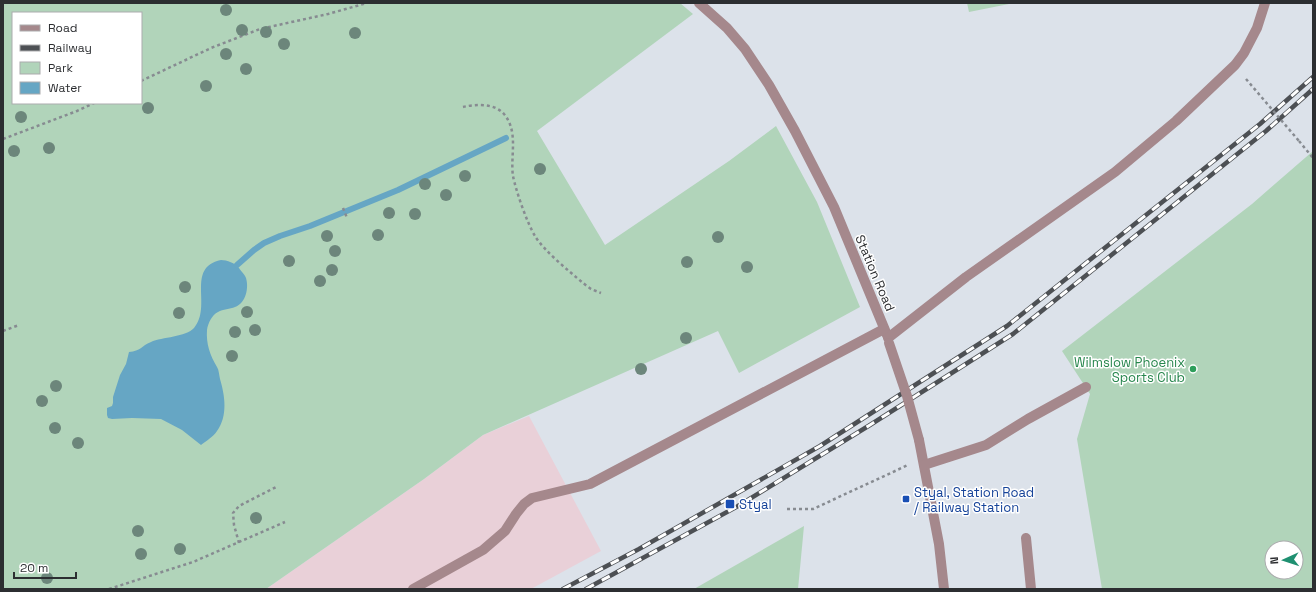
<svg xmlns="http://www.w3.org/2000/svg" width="1316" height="592" font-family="'Space Grotesk',sans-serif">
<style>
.industrial{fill:#e9d0d8}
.green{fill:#b1d4ba;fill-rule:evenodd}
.water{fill:#66a6c4}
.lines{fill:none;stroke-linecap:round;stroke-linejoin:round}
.stream{stroke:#66a6c4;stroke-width:6}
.path{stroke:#878b91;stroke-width:2.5;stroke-dasharray:3 3;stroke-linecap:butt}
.minor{stroke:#a5888c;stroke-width:10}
.rail-casing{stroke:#4d5054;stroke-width:4.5}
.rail{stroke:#fff;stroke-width:3;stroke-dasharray:9;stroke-linecap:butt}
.path-bridge{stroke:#878b91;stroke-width:2.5;stroke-dasharray:3 3;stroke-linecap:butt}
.minor-bridge{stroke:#a5888c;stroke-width:10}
.tree{fill:#6c867b}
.leisure-dot{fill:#2e9e5b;stroke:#fff;stroke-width:1.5}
.transit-dot{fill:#1a4fb4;stroke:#fff;stroke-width:1.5}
.labels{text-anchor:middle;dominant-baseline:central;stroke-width:3;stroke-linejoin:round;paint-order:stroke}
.street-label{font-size:13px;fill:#2c2e31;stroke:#fff}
.leisure-label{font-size:13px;fill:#27864d;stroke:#fff;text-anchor:end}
.transit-label{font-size:13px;fill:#164399;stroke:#fff;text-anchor:start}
</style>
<rect width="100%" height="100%" fill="#dce2ea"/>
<!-- industrial -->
<polygon class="industrial" points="529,416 601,551 531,589 266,589 424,479 483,435"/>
<!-- green -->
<g class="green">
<path d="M3,3H680L693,14L537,131L605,245L729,161L776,126L817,202L860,307L739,373L718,331L483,435L424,479L266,589H3ZM13,13H141V103H13Z"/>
<polygon points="967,3 1014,3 969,12"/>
<path d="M1313,151V589H1102L1077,439L1090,394L1062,351L1252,204ZM1272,548H1296V572H1272Z"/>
<polygon points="804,526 798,589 694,589"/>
</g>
<!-- water -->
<path class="water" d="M221,260C227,260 235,263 239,268C241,271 245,275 246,278C249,288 246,303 235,307C230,309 223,309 218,312C212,315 208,323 207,330C206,344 210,355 217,367C219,370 219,375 220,379C225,396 228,416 217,431C213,437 206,441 201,445L182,430L161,419L132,418L112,419L108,418L107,415V408L112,406L113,403V397L120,375L126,364L129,352C141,351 141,346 151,342C162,337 186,337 194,328C213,306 185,268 221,260Z"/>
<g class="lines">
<!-- stream -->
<polyline class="stream" points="237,265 254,250 264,243 280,236 310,226 398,190 506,138"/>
<!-- path -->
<g class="path">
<polyline points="141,81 211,48 260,29 328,14 367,3"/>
<path d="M463,107C476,104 494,103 504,114C519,132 510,156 513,176C516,191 527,223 535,236C544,251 569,271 583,283L591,289L601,293"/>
<polyline points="3,139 77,111 94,103"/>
<polyline points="1299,141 1313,158"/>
<polyline points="343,208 347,218"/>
<polyline points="3,331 19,325"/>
<polyline points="787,509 813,509 908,465"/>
<polyline points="239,543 234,525 233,513 239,506 278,486"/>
<polyline points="109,589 193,562 285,522"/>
</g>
<!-- minor -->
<g class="minor">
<polyline points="699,3 727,28 745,49 769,85 795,131 834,207 887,335"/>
<polyline points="888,338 966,277 1115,172 1176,121 1235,65 1244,53 1257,28 1265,3"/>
<polyline points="919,440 939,544 944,589"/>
<polyline points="924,465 986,445 1028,419 1086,387"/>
<polyline points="1026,538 1031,589"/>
<polyline points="413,589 483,550 505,531 516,514 524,504 532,498 590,484 884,329"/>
</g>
<defs>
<g id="rail">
<polyline points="563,589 639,549 820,446 1007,326 1260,124 1313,77"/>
<polyline points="586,589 738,506 870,425 1013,334 1266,131 1313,89"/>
</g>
</defs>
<!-- rail casing -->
<use href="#rail" class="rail-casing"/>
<!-- rail -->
<use href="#rail" class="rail"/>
<!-- path-bridge -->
<polyline class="path-bridge" points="1246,79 1299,141"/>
<!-- minor-bridge -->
<polyline class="minor-bridge" points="889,343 907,396 919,440"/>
</g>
<!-- trees -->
<g class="tree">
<circle cx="226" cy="10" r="6"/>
<circle cx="242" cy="30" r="6"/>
<circle cx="266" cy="32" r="6"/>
<circle cx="355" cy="33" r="6"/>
<circle cx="284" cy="44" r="6"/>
<circle cx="226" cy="54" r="6"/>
<circle cx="246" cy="69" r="6"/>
<circle cx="206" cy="86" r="6"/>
<circle cx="148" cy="108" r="6"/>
<circle cx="21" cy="117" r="6"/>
<circle cx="49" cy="148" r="6"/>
<circle cx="14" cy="151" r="6"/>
<circle cx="540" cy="169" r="6"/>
<circle cx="465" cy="176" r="6"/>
<circle cx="425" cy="184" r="6"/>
<circle cx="446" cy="195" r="6"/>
<circle cx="389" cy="213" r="6"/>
<circle cx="415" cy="214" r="6"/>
<circle cx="378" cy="235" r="6"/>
<circle cx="327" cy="236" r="6"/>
<circle cx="718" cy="237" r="6"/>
<circle cx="335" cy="251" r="6"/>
<circle cx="289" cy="261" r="6"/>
<circle cx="687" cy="262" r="6"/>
<circle cx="747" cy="267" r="6"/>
<circle cx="332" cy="270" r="6"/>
<circle cx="320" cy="281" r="6"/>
<circle cx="185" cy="287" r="6"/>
<circle cx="247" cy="312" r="6"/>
<circle cx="179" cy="313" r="6"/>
<circle cx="255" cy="330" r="6"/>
<circle cx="235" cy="332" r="6"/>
<circle cx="686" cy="338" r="6"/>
<circle cx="232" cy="356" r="6"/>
<circle cx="641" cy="369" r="6"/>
<circle cx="56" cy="386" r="6"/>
<circle cx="42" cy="401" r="6"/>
<circle cx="55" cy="428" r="6"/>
<circle cx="78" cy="443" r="6"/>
<circle cx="256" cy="518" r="6"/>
<circle cx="138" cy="531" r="6"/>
<circle cx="180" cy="549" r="6"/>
<circle cx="141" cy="554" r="6"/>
<circle cx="47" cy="578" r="6"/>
</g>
<!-- markers -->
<circle class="leisure-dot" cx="1193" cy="369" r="4"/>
<g class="transit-dot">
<rect x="902" y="495" width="8" height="8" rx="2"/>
<rect x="725" y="499" width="10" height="10" rx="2"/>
</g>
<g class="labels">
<!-- street labels -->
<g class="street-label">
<text transform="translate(875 273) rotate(67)">Station Road</text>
</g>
<!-- leisure labels -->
<g class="leisure-label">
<text x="1185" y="362">Wilmslow Phoenix<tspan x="1185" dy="15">Sports Club</tspan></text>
</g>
<!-- transit labels -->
<g class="transit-label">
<text x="914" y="492">Styal, Station Road<tspan x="914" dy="15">/ Railway Station</tspan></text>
<text x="739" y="504">Styal</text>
</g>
</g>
<!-- border -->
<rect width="1316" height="592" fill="none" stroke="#2c2e31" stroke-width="8"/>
<!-- legend -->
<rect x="12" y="12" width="130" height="92" fill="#ffffff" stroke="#ababad"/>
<rect x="20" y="25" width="20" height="6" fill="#a5888c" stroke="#ababad"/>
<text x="48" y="32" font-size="12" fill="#2c2e31">Road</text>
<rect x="20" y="45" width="20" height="6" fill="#4d5054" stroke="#ababad"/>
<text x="48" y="52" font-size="12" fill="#2c2e31">Railway</text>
<rect x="20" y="62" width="20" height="12" fill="#b1d4ba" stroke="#ababad"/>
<text x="48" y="72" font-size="12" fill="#2c2e31">Park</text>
<rect x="20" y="82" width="20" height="12" fill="#66a6c4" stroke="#ababad"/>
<text x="48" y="92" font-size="12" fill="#2c2e31">Water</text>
<!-- north arrow -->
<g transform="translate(1284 560) rotate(267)"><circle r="19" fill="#ffffff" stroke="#ababad"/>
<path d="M0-3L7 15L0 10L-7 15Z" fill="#1f9071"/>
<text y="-6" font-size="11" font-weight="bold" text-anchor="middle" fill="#2c2e31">N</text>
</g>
<!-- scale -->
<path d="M14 572v6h62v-6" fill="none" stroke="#2c2e31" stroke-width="2"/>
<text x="20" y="572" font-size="12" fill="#2c2e31" stroke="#ffffff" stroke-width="3" paint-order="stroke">20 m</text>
</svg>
